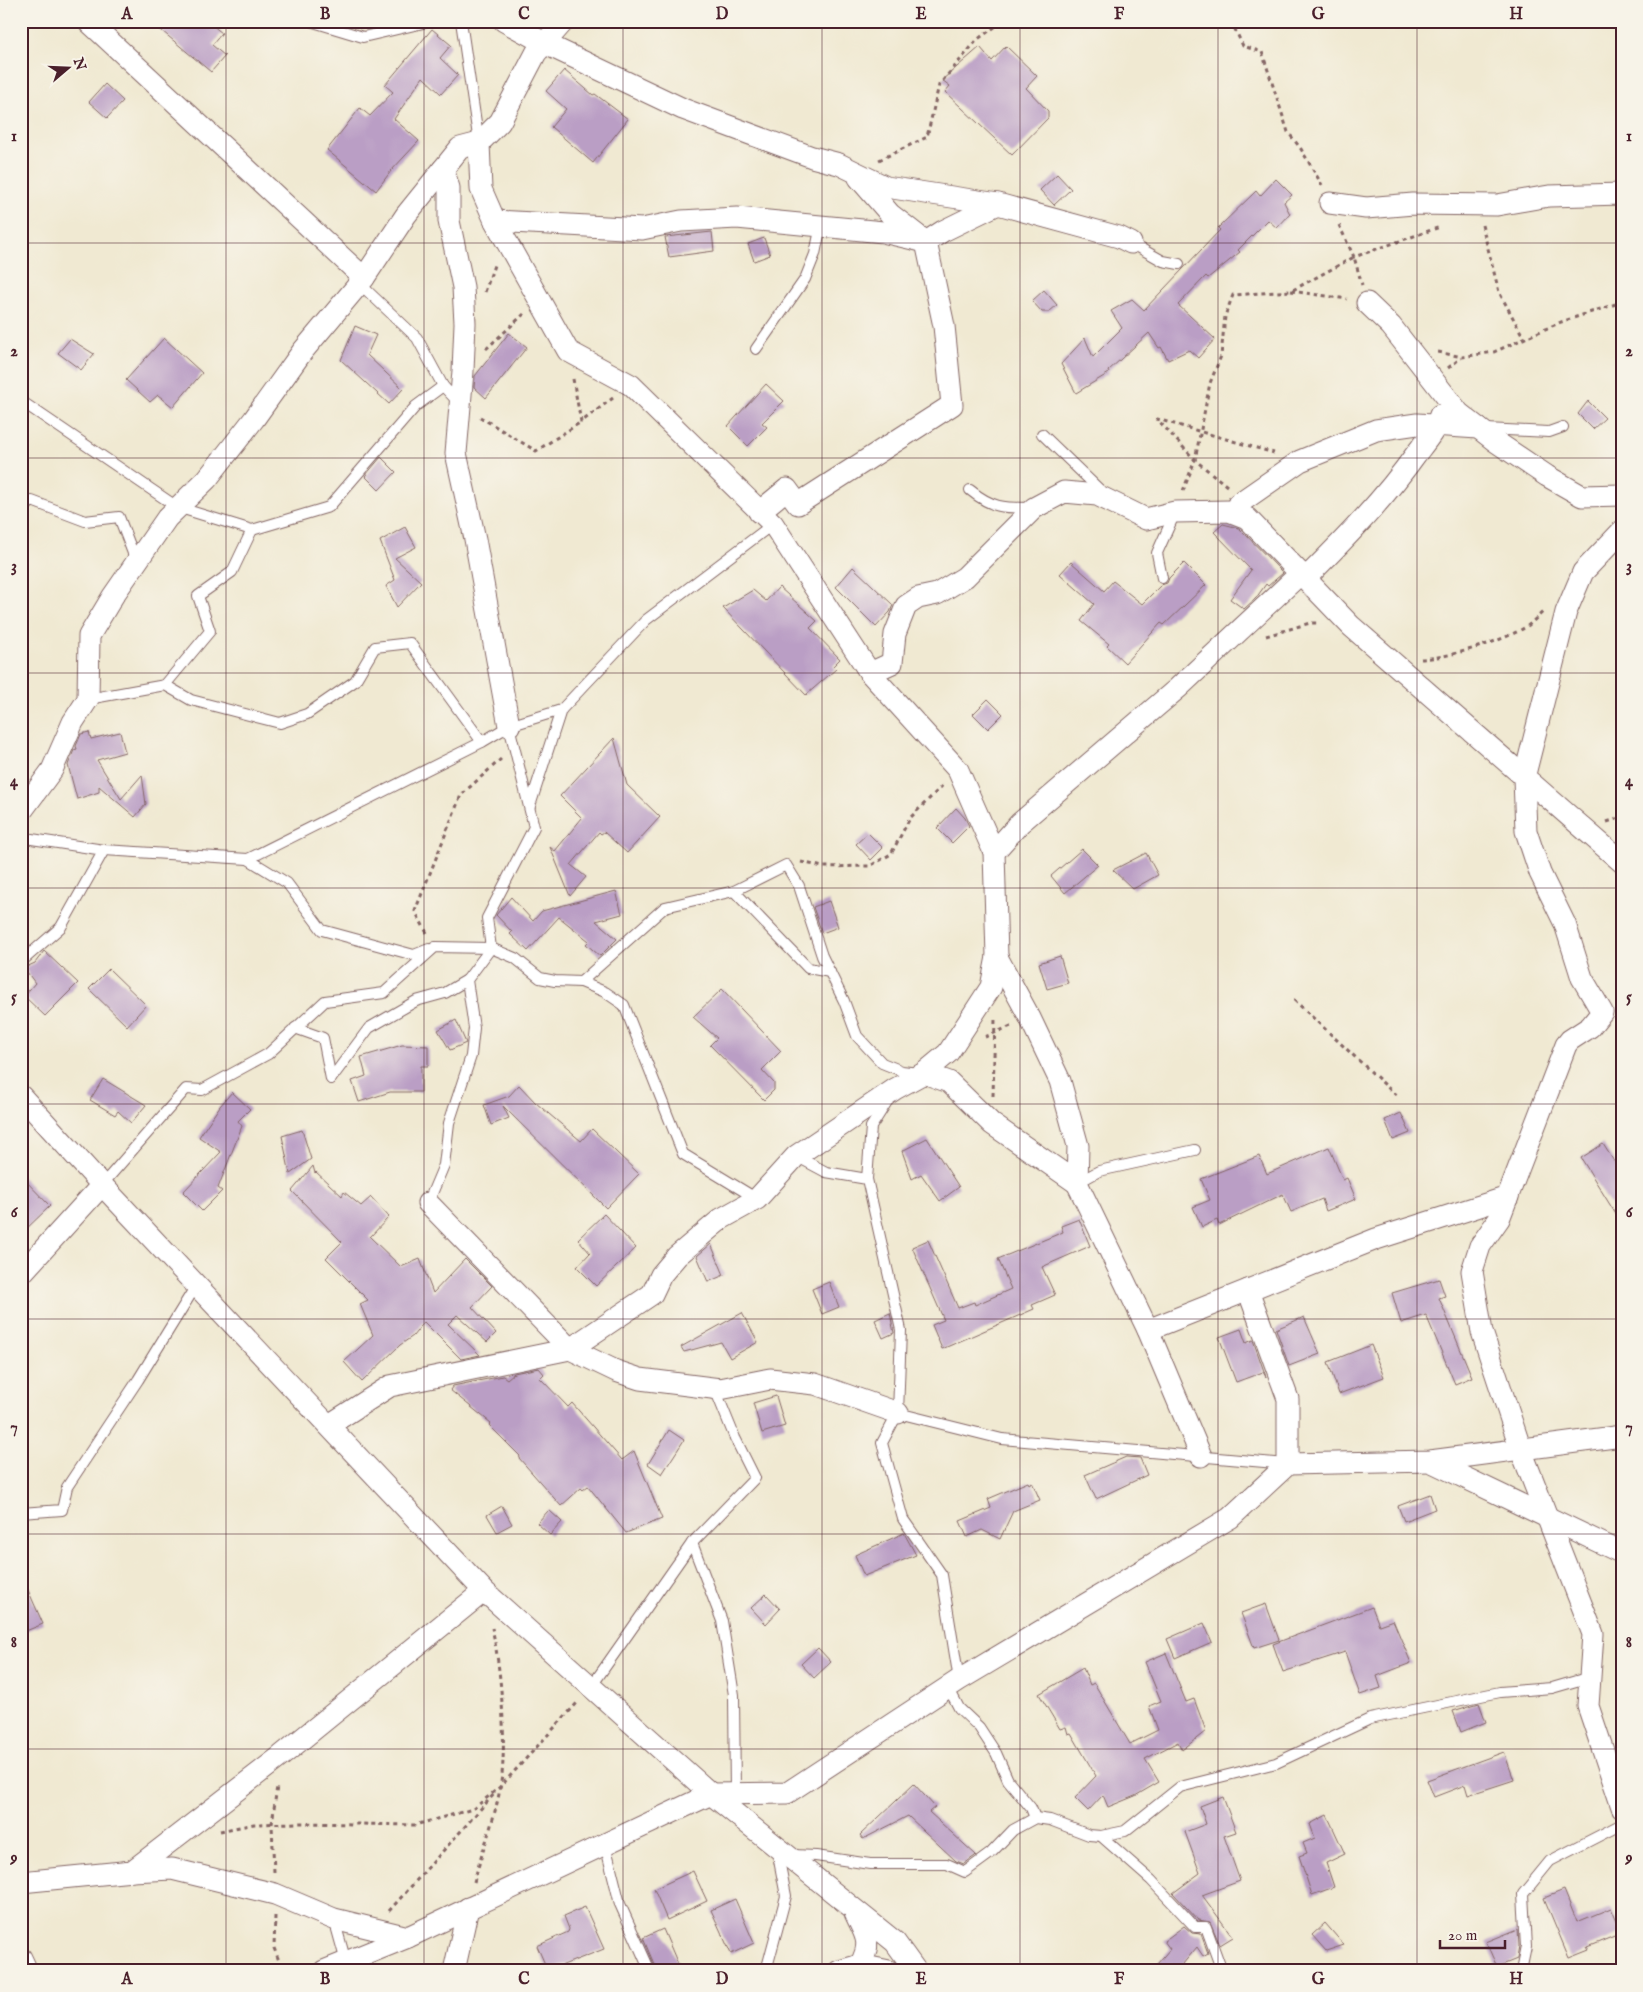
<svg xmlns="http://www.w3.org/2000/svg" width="1643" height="1992" font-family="'IM FELL English',serif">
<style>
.building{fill:#ba9ec5}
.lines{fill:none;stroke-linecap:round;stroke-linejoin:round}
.lane-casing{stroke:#846665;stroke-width:12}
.street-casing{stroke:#846665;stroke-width:23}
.path{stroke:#846665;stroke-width:3;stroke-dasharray:4 4;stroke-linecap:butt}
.lane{stroke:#fff;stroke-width:10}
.street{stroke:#fff;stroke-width:21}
.grid{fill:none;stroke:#4a1f2b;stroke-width:1;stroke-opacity:0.55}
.neatline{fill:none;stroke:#4a1f2b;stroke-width:2}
.grid-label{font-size:16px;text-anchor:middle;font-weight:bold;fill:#4a1f2b}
</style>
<rect width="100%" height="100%" fill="#f7f3e8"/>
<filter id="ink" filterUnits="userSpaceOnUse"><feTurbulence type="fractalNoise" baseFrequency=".02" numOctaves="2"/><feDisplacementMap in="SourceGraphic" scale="10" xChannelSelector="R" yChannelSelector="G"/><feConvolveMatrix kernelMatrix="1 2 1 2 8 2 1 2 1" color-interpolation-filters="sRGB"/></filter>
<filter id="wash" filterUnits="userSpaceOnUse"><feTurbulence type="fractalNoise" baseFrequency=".0096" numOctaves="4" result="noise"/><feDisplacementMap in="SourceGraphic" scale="20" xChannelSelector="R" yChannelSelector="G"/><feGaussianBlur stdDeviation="1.12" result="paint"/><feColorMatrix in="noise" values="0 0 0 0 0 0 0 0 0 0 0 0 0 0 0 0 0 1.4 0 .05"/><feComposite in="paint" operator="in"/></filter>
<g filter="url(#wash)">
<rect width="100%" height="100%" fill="#f0e9d2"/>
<g id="blocks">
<!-- building -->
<g class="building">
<polygon points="150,21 207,21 222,33 212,45 225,56 211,72"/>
<polygon points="432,29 451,45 440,58 458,75 441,94 423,77 394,119 419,141 391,171 376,191 327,150 360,108 370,116 393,92 385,85"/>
<polygon points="1006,46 1037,76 1026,88 1048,111 1048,118 1012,155 945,92 950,86 942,80 980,47 992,61"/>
<polygon points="564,70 593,95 595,94 628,119 593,163 551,127 566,109 546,91"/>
<polygon points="105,84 123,101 107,118 89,102"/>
<polygon points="1057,174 1071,189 1054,205 1040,190"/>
<polygon points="1276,179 1292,195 1284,202 1290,214 1277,228 1268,220 1238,250 1240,252 1208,278 1206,276 1178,305 1215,339 1198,358 1189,350 1168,360 1161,347 1159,348 1149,333 1108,371 1109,373 1076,393 1061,364 1085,338 1093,357 1122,328 1111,311 1132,299 1144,310 1220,230 1218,228 1256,191 1260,196"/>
<polygon points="712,232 714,251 669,257 665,237"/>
<polygon points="764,238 770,255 754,261 748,244"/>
<polygon points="1044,290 1057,305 1049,312 1042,312 1032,301"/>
<polygon points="355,326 376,335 367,355 403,389 389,404 341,360"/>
<polygon points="509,333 527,347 486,398 474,387 475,376"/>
<polygon points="164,338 202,373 173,407 158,395 150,402 126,380"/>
<polygon points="70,339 94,354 81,370 58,353"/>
<polygon points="766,384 784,401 762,423 767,427 748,446 728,426"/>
<polygon points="1588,401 1605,418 1593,429 1578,414"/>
<polygon points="381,457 396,472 379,490 365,476"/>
<polygon points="1223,524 1239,528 1283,573 1268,586 1266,584 1256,598 1244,609 1230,599 1251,570 1214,532"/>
<polygon points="405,527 416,547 395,558 421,582 397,607 386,586 395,580 380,541"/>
<polygon points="1071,562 1104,591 1113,581 1142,604 1161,585 1167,583 1169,578 1184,563 1206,585 1164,625 1161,623 1125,663 1107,646 1109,644 1081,621 1094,604 1060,574"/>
<polygon points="853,567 893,605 890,612 876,627 836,587"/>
<polygon points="779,587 817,621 810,628 840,659 833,666 836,669 806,695 723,608 753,590 766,601"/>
<polygon points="988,699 1003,714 988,729 973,714"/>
<polygon points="89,732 91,739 120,732 125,752 97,760 121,799 142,775 146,804 135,817 99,786 99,792 77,799 68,765 74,750 77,749 76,746 81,734"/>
<polygon points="614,738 627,785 660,817 627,853 604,832 601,834 599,832 571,865 586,877 570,896 550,847 555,851 582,818 560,796"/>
<polygon points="956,808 965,818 969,826 952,843 937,828"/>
<polygon points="868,833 883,848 871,860 856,844"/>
<polygon points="1082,849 1098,865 1065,893 1051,876"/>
<polygon points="1146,853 1158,875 1133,889 1113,870"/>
<polygon points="616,891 622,914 596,921 617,939 600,956 586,944 589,941 559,917 528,951 510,934 512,932 496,915 511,897 533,921 542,911"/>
<polygon points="829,901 838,927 822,933 813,907"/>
<polygon points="44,951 78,983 45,1016 24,996 35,983 24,968 35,963"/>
<polygon points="1060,956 1068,983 1047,989 1039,963"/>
<polygon points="109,969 146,1005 127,1026 89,989"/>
<polygon points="722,989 781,1051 762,1070 774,1083 774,1090 764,1100 710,1045 717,1038 693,1017"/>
<polygon points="456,1020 466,1043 450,1050 438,1030"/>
<polygon points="402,1045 428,1046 428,1066 421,1066 421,1092 390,1092 359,1102 352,1081 366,1076 361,1057"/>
<polygon points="103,1079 146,1105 131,1123 118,1111 115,1115 90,1100"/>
<polygon points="519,1085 536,1103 581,1141 592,1129 639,1174 606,1208 503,1106 509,1118 491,1125 484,1105 509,1096"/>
<polygon points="232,1092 250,1109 238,1121 242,1126 218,1188 222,1191 202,1211 183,1192 221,1152 199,1137 220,1106"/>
<polygon points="1401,1113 1410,1133 1393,1140 1385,1120"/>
<polygon points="302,1130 311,1159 290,1174 282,1136"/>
<polygon points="927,1138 959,1187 940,1201 921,1174 912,1179 902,1151"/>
<polygon points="1603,1144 1622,1174 1622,1224 1581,1158"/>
<polygon points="1329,1147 1343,1180 1347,1178 1356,1199 1326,1211 1322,1199 1291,1212 1283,1194 1219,1225 1217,1220 1202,1227 1193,1207 1210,1200 1201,1179 1259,1156 1267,1174"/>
<polygon points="313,1166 315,1173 316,1172 342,1196 344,1192 361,1206 371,1197 389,1217 370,1237 401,1267 420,1259 433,1293 465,1259 492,1286 472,1307 496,1333 487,1342 457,1315 448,1324 480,1355 461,1359 424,1322 413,1336 400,1345 362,1382 344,1362 373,1335 360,1304 368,1300 326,1258 342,1242 292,1191"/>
<polygon points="21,1176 50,1206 21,1234"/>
<polygon points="604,1214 636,1248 596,1286 577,1267 590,1253 578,1239"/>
<polygon points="1079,1219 1090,1246 1042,1267 1055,1295 1032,1305 1034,1309 942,1349 932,1325 944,1320 912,1247 928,1240 958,1308 974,1302 975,1305 1011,1289 998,1259 1063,1232 1061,1226"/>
<polygon points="711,1244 724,1275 708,1282 697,1256"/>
<polygon points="1439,1279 1445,1296 1439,1298 1472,1377 1455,1384 1426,1315 1401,1323 1392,1293"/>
<polygon points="829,1282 839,1307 822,1314 812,1289"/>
<polygon points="742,1313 758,1342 730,1358 721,1342 684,1352 681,1347"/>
<polygon points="890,1313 894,1333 883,1338 875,1320"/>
<polygon points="1304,1317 1320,1354 1289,1366 1276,1329"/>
<polygon points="1241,1329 1246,1343 1253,1340 1266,1377 1263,1372 1236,1382 1219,1337"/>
<polygon points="1371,1345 1384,1377 1339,1394 1328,1362"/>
<polygon points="539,1368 544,1374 540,1378 568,1407 572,1403 622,1460 634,1451 662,1519 626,1533 588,1486 583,1490 581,1488 561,1506 519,1458 520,1456 489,1425 491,1423 450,1390 453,1386 503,1376 507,1379 514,1373"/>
<polygon points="776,1396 785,1426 762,1433 753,1403"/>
<polygon points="669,1430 684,1440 662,1474 648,1464"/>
<polygon points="1126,1457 1140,1458 1147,1475 1096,1499 1085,1475"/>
<polygon points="1028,1482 1029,1484 1032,1482 1040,1500 1013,1511 1000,1539 982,1530 967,1537 960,1521 991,1508 988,1499"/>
<polygon points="1430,1494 1435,1509 1404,1521 1398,1506"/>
<polygon points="502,1506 512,1524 497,1532 487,1515"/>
<polygon points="549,1510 562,1522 550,1535 537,1523"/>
<polygon points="904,1533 916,1555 864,1576 855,1555"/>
<polygon points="21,1574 43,1624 21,1633"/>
<polygon points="766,1594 780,1609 766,1624 751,1608"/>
<polygon points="1266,1604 1279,1640 1254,1648 1241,1613"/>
<polygon points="1372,1607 1379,1625 1393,1620 1411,1663 1377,1676 1381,1688 1360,1695 1345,1652 1283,1672 1273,1644"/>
<polygon points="1204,1623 1212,1642 1175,1658 1167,1639"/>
<polygon points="818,1648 831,1662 814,1678 801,1664"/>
<polygon points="1166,1653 1186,1702 1194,1699 1206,1731 1182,1750 1178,1742 1145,1759 1159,1782 1135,1796 1108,1807 1103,1795 1088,1811 1075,1798 1096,1776 1071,1733 1068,1734 1066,1727 1060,1729 1039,1694 1083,1668 1090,1685 1094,1683 1130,1744 1158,1730 1149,1706 1161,1701 1145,1662"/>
<polygon points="1479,1703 1486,1722 1461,1732 1453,1711"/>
<polygon points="1504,1752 1514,1780 1468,1795 1465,1785 1434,1797 1427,1780"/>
<polygon points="914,1784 935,1807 929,1812 976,1855 975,1856 964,1864 956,1861 908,1816 863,1839 860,1835"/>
<polygon points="1223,1797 1236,1832 1224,1836 1240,1881 1202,1895 1233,1937 1220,1945 1210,1922 1198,1920 1173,1893 1200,1873 1185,1832 1206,1824 1200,1806"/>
<polygon points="1327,1815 1345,1854 1326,1863 1334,1887 1312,1895 1299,1856 1307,1853 1303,1843 1315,1838 1310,1824"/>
<polygon points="693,1871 707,1901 667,1920 654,1889"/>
<polygon points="1564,1890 1577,1922 1611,1908 1622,1933 1587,1947 1589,1950 1569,1958 1544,1898"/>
<polygon points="735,1899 754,1943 731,1954 711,1910"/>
<polygon points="585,1907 604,1949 548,1971 537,1946 568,1932 569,1929 564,1916"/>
<polygon points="1325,1923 1344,1945 1326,1951 1312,1935"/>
<polygon points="1184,1926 1192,1933 1201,1934 1208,1953 1203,1956 1197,1947 1177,1971 1151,1971 1170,1949 1164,1941"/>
<polygon points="663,1929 681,1971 657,1971 643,1938"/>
<polygon points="1518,1929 1519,1946 1517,1959 1497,1967 1486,1942"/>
</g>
</g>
</g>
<g filter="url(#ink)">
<use href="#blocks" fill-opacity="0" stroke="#846665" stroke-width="1"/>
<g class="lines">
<defs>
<g id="lane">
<polyline points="310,21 363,37 432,21"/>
<polyline points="461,21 479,143"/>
<polyline points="1131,243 1163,261 1179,264"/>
<polyline points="359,283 417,338 443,386 460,404"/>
<polyline points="756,349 805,279 815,254 821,225"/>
<polyline points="21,401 177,507 252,530 329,507 416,406 443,386"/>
<polyline points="1486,429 1549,432 1563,427"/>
<polyline points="1042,434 1102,492"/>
<path d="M970,490C992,508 1003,508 1031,508"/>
<polyline points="21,510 32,501 85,521 119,517 136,561"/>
<polyline points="1162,578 1157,553 1175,513"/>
<polyline points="165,685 210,631 198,596 232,572 252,530"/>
<polyline points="88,699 165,685 191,700 280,723 307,714 355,681 375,647 410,643 482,742"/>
<polyline points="530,806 561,710"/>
<polyline points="21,839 25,838 104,850 248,859 482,742 509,726 561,710 646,620 773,524"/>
<polyline points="248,859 287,883 322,930 414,955 429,949"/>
<polyline points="734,891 808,968 830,972"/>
<polyline points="21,962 61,927 104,850"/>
<polyline points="581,982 605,992 624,1005 683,1154 757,1199"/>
<polyline points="295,1028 323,1038 331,1079"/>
<polyline points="331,1079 369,1028 416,1001 445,993 467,980"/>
<polyline points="888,1100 871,1127 867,1179 901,1330 898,1413 882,1443 903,1519 942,1575 959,1680"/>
<polyline points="796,1156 826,1172 867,1179"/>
<polyline points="1077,1183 1099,1171 1195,1150"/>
<polyline points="102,1185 186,1089 202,1090 268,1054 325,1001 384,993 435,947 491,948 487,918 534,827 509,726"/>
<polyline points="428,1203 444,1165 449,1123 471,1056 474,1028 467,980 491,948 515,958 540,978 555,981 581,982 665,907 734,891 786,865 799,886 822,956 844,1001 857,1036 882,1063 902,1071 918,1073"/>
<polyline points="898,1413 1002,1439 1287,1464"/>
<polyline points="21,1513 62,1510 67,1487 138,1380 197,1284"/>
<polyline points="692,1543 722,1621 734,1695 735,1794"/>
<polyline points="591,1687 692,1543 755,1478 735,1438 715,1389"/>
<polyline points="948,1687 959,1708 979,1727 996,1753 1008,1780 1031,1808 1035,1818"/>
<polyline points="1101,1836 1151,1880 1195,1927 1206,1927 1222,1971"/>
<polyline points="605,1844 620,1904 650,1971"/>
<polyline points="793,1855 816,1856 870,1864 947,1864 965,1872 991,1853 1013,1830 1035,1818 1050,1820 1089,1835 1101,1836 1125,1831 1180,1787 1276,1763 1370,1719 1500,1692 1552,1688 1590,1677"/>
<polyline points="334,1919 346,1962 354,1971"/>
<polyline points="766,1971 786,1896 777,1850"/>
<polyline points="1398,1971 1414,1971"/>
<polyline points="1521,1971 1526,1947 1523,1894 1550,1861 1622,1824"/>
</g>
<g id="street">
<polyline points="88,21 364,278"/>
<polyline points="504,21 548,45 683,109 812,157 839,164 886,187 998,204 1119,237 1131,243"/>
<polyline points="443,169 449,188 449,221 463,287 465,323 463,371 456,453 475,539 509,726"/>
<polyline points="1330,203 1366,208 1413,204 1497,205 1549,196 1622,194"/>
<polyline points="495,221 642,229 681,221 737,218 883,232 926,242 943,231 998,204"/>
<polyline points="1367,303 1391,326 1459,413 1495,441 1547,476 1582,496 1622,495"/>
<polyline points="1238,504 1300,461 1376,430 1417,424 1478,428"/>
<polyline points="759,512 787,489 798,504 952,405 944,326 926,242 890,214 859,178"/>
<polyline points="1622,531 1583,572 1566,612 1524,778 1526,831 1540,873 1565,924 1582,978 1602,1012 1590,1027 1570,1040 1566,1045 1499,1219 1480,1246 1472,1271 1482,1332 1521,1450 1593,1634 1588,1706 1622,1807"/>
<path d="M1306,578C1345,539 1384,499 1416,454C1426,441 1436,430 1440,415"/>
<polyline points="870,673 892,663 895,634 906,606 918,598 937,594 965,577 1034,508 1064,492 1097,495 1146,519 1175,512 1229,511 1247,518 1351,626 1622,862"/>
<polyline points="21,812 52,770 73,722 88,699 89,636 113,596 167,518 207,479 254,419 302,352 364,278 406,215 460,148 479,143 500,122 536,53 564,21"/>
<polyline points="994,852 1020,823 1178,688 1301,573"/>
<polyline points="997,957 1030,1018 1060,1081 1078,1146 1077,1183 1148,1330 1201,1456"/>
<polyline points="924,1073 949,1082 992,1124 1077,1183"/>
<polyline points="21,1096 102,1185 484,1591 711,1794 895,1942 916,1971"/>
<polyline points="428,1203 570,1349 616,1371 640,1379 720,1389 770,1379 815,1384 898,1413"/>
<polyline points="21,1274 102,1185"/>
<polyline points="1248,1290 1288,1399 1288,1464"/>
<polyline points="1148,1330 1376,1239 1508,1197"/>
<polyline points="329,1425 390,1386 570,1349 652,1294 661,1275 677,1256 721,1219 757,1199 796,1156 895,1089 924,1073 948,1053 991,987 997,957 994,852 958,770 870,673 773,524 631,385 568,351 495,221 481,189 479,143"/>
<polyline points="1430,1461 1622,1553"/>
<polyline points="132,1871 172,1869 275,1894 334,1919 408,1937"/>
<polyline points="21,1882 132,1871 281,1756 484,1591"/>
<path d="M855,1913C865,1935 873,1942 860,1965"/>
<polyline points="21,1958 27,1971"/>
<polyline points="324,1971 408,1937 711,1794 787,1793 959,1680 1230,1518 1288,1464 1430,1461 1622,1436"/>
<polyline points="454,1971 468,1908"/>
<polyline points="839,1971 860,1965 889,1971"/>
</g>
</defs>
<!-- lane casing -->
<use href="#lane" class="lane-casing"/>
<!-- street casing -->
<use href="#street" class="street-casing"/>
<!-- path -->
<g class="path">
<polyline points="1231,21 1243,46 1262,52 1288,132 1301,149 1322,185"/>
<polyline points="879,160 927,137 939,85 978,39 1003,21"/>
<polyline points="1339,225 1354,257 1440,227"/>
<polyline points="1482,225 1499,292 1524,338"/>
<polyline points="1291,291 1347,299"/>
<polyline points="485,292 494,265"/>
<polyline points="486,349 524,314"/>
<polyline points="1438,352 1462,357 1494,352 1561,322 1622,302"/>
<polyline points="1448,368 1461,358"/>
<polyline points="573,379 581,422 613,398"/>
<polyline points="480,417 536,451 581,422"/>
<polyline points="1227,486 1195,460 1157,419 1274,453"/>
<polyline points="1183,491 1195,460 1210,383 1221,356 1225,316 1233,295 1291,291 1354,257 1362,285"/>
<polyline points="1266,636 1310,623 1318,623"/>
<path d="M1421,659C1452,657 1500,642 1526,627C1532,623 1538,616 1544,611"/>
<polyline points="1607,822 1622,817"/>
<polyline points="801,862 823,867 870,866 891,854 910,818 943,785"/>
<polyline points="427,933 415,911 461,795 501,759"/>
<polyline points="1294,1000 1398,1097"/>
<polyline points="985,1037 1011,1026"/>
<polyline points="993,1096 995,1019"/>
<polyline points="220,1831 254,1824 300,1823 415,1825 473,1809 500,1787 578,1702"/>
<polyline points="274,1872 272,1824 277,1786"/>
<path d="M474,1882C482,1851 497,1813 501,1782C507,1742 501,1667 492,1628"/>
<polyline points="389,1911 495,1793"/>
<polyline points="275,1916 274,1948 283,1971"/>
</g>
<!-- lane -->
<use href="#lane" class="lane"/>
<!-- street -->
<use href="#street" class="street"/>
</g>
</g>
<!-- grid -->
<path class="grid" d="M226,21V1971M424,21V1971M623,21V1971M822,21V1971M1020,21V1971M1218,21V1971M1417,21V1971M21,243H1622M21,458H1622M21,673H1622M21,888H1622M21,1104H1622M21,1319H1622M21,1534H1622M21,1749H1622"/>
<!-- margin -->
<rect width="1643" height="1992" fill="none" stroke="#f7f3e8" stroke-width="55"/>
<!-- north arrow -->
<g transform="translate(68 68) rotate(71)" stroke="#f7f3e8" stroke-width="4" paint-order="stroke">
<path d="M0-4L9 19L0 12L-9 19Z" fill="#4a1f2b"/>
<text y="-8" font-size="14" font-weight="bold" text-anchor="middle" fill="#4a1f2b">N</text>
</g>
<!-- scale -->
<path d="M1440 1940v8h65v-8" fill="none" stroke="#4a1f2b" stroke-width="2.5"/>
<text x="1448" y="1940" font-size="15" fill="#4a1f2b" stroke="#f7f3e8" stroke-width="4" paint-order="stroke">20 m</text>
<rect x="28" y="28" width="1588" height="1936" class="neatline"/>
<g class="grid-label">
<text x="127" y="19">A</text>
<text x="325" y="19">B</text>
<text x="524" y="19">C</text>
<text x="722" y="19">D</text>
<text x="921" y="19">E</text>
<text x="1119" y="19">F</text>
<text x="1318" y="19">G</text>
<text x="1516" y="19">H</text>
<text x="14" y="141">1</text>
<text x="1629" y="141">1</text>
<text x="14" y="356">2</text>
<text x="1629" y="356">2</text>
<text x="14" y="571">3</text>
<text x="1629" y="571">3</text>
<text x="14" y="786">4</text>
<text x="1629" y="786">4</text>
<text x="14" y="1002">5</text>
<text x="1629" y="1002">5</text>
<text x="14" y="1217">6</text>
<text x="1629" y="1217">6</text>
<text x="14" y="1432">7</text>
<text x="1629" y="1432">7</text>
<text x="14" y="1647">8</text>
<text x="1629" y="1647">8</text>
<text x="14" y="1863">9</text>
<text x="1629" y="1863">9</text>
<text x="127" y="1984">A</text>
<text x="325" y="1984">B</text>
<text x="524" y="1984">C</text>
<text x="722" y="1984">D</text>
<text x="921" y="1984">E</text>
<text x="1119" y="1984">F</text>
<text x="1318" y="1984">G</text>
<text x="1516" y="1984">H</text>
</g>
</svg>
